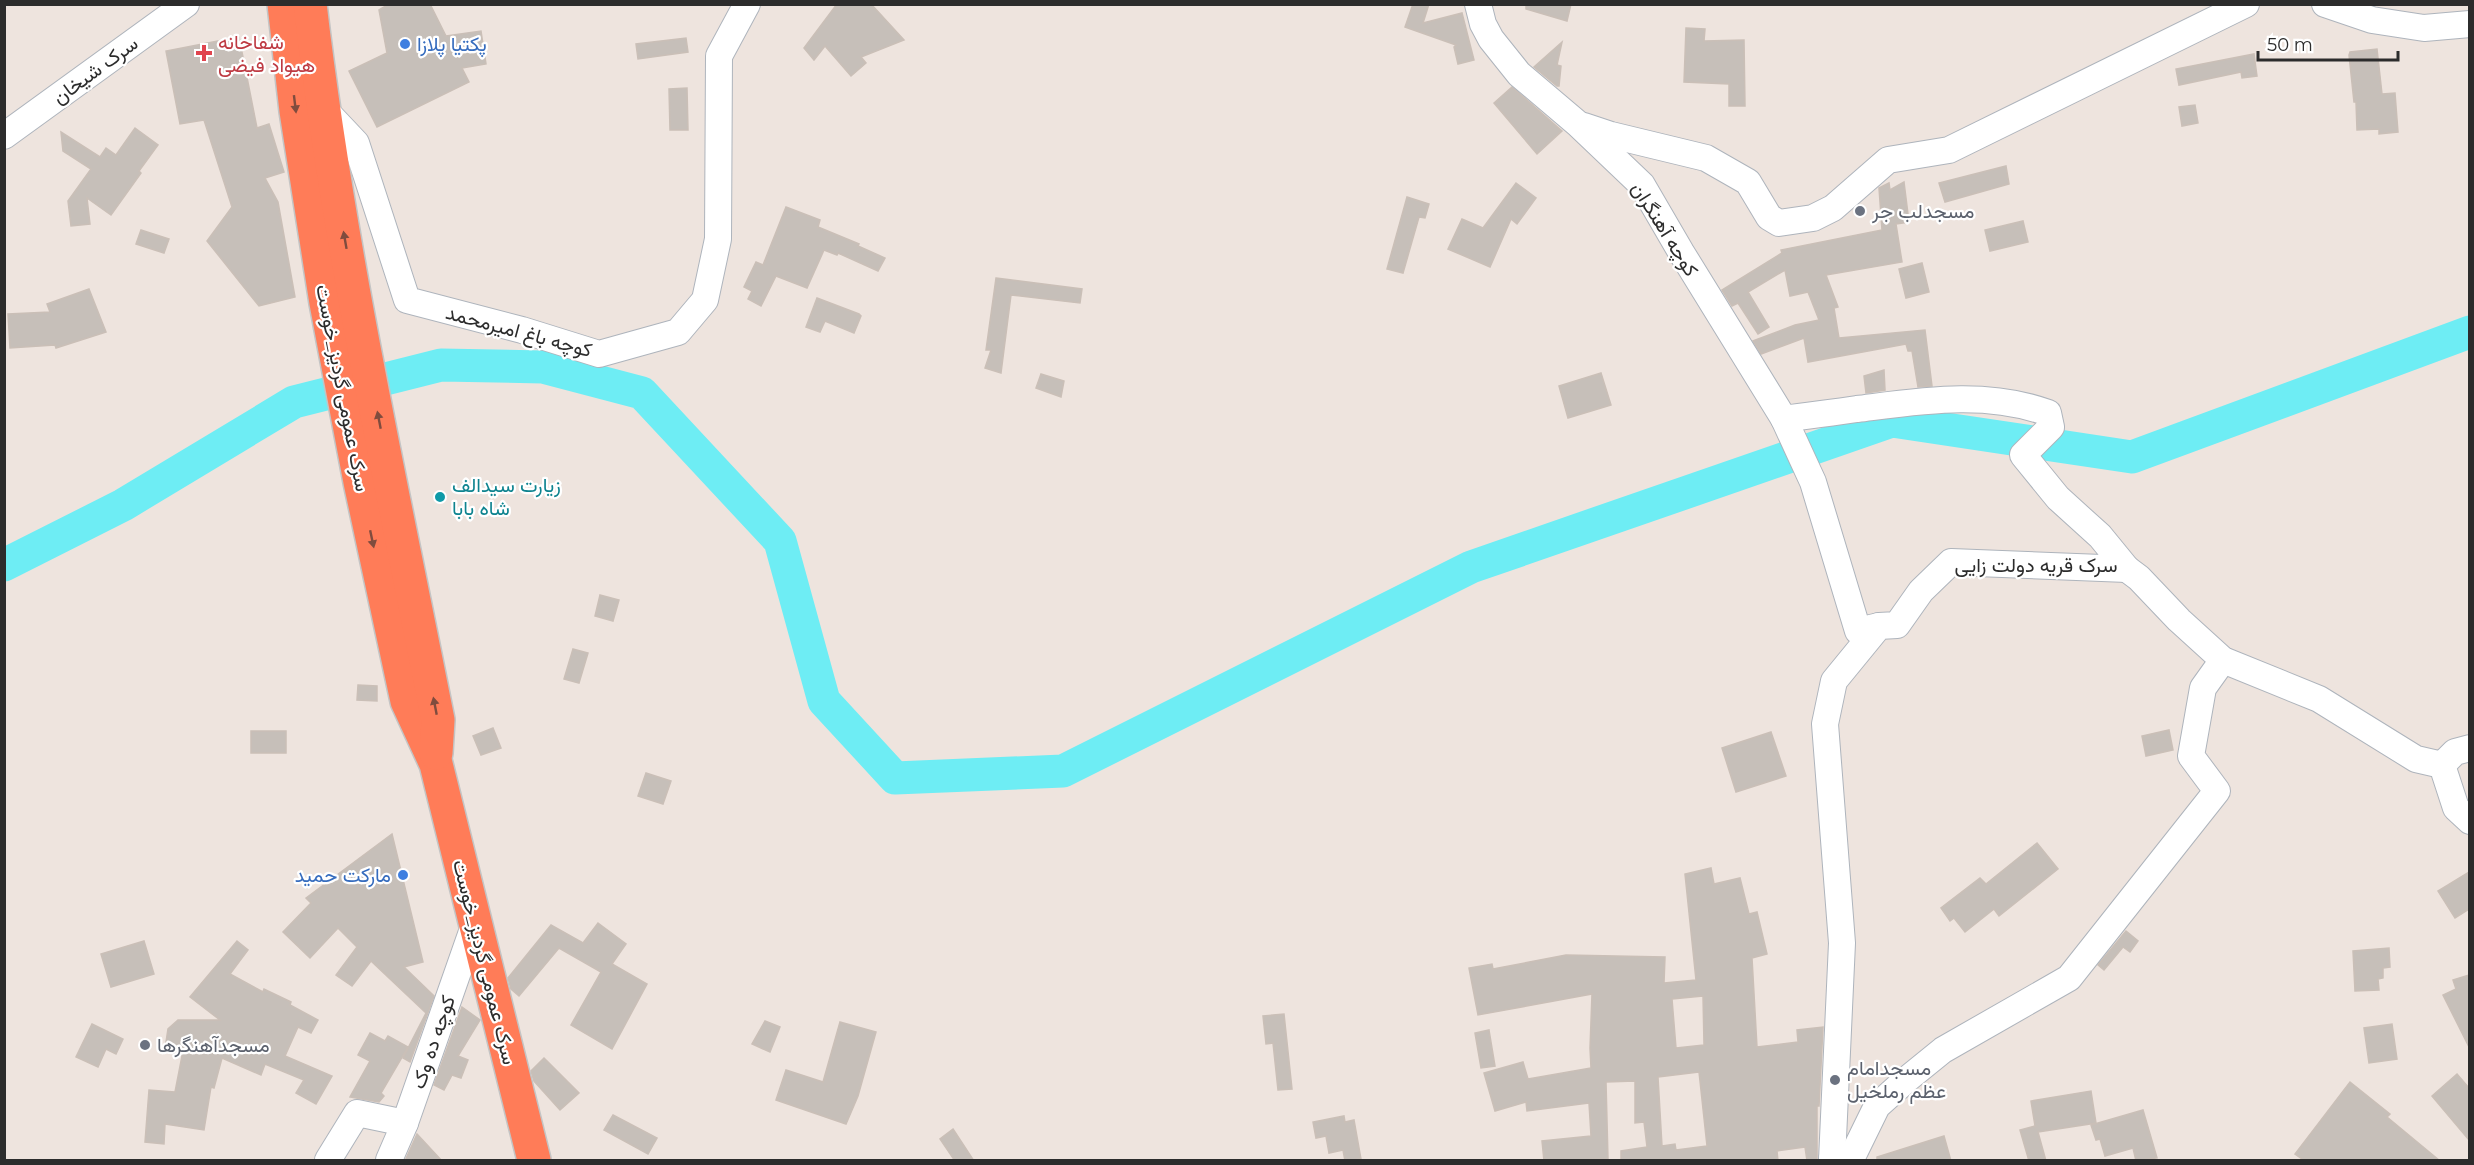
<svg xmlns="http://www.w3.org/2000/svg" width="2474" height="1165" font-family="Montserrat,Vazirmatn,sans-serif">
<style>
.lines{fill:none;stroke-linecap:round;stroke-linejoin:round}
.river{stroke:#6eedf4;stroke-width:33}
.building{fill:#c6bfb9;stroke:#cabfb7;stroke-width:1.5;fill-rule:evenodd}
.minor-casing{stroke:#aeb4bc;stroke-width:28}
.highway-casing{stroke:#c4c4c4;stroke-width:36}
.minor{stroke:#fff;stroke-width:26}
.highway{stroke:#ff7c58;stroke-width:33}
.oneway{fill:#804c3e}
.shop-dot{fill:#3f7fe0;stroke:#fff;stroke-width:2}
.health-dot{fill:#e0444e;stroke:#fff;stroke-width:2}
.worship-dot{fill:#6b7280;stroke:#fff;stroke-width:2}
.culture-dot{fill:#0f9aa8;stroke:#fff;stroke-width:2}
.labels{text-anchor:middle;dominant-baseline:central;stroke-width:4.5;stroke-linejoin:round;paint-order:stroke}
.health-label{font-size:20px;fill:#be3a42;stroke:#fff;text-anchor:start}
.shop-label{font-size:20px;fill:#366cbe;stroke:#fff;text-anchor:start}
.street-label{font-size:20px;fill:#2c2c2c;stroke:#fff}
.worship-label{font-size:20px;fill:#5b616d;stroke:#fff;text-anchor:start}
.culture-label{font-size:20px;fill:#0d838f;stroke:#fff;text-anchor:start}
</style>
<rect width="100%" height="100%" fill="#eee4de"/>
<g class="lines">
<!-- river -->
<polyline class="river" points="4,565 123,505 294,402 441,365 543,367 642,393 780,541 824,701 895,778 1063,771 1471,567 1892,421 2132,457 2470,332"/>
</g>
<!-- building -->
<g class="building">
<polygon points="389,4 430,4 446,36 481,31 486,64 462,68 469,82 377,127 349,71 387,53 379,10"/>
<polygon points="837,4 871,4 904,40 861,57 866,63 851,76 825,46 814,60 804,48"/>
<polygon points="1413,4 1429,4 1423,23 1462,13 1474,60 1458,64 1454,47 1456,45 1405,27"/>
<polygon points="1526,4 1571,4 1567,21 1526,9"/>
<polygon points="1686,28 1705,29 1704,41 1744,40 1745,106 1729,106 1729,84 1684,82"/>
<polygon points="239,37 257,128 269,124 284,172 265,178 278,202 295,297 259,306 207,241 232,207 204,120 180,124 166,51"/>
<polygon points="686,38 688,52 638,59 636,44"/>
<polygon points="1562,42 1557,65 1561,66 1559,86 1557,86 1534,67"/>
<polygon points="2377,49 2382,94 2395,93 2398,132 2379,134 2379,129 2357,130 2356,102 2354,102 2349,55 2350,52"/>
<polygon points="2254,54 2257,76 2242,78 2241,72 2179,85 2176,69"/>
<polygon points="1512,87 1562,131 1537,154 1494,103"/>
<polygon points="687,88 688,130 670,130 669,89"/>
<polygon points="2195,105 2198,123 2182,126 2179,107"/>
<polygon points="135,128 158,145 139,171 141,173 111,215 87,198 90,224 71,226 68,201 91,169 63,151 61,132 100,157 106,148 116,155"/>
<polygon points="2006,166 2009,184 1945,202 1939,183"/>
<polygon points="1904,182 1909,222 1896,224 1902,262 1826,275 1838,307 1834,308 1839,338 1925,330 1932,386 1918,387 1912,351 1908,351 1906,344 1808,362 1804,338 1761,354 1753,341 1795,325 1819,320 1808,292 1790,296 1785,270 1748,292 1769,327 1758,334 1738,303 1732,306 1722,290 1782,253 1781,250 1882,230 1879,188 1889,183 1890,190"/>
<polygon points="1516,183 1536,198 1517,224 1511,219 1490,267 1448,249 1462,219 1483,228"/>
<polygon points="1407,197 1429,204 1425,218 1419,217 1403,273 1387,269"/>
<polygon points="786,207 820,220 818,227 859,244 858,246 885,258 878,271 838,253 837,255 824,250 807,288 776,276 761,306 748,299 752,291 744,287 756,262 763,265"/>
<polygon points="2023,221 2028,242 1990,251 1985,230"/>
<polygon points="141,230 169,239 164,253 136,244"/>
<polygon points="1922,263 1929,292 1906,298 1899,269"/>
<polygon points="996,278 1082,289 1080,303 1011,295 1001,373 985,368 991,350 986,350"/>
<polygon points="89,289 106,332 56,348 55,345 10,348 8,314 50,312 47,304"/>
<polygon points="817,298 859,314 861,316 854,333 825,321 820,332 806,327"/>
<polygon points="1884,370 1885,390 1866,393 1864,376"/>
<polygon points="1601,373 1611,405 1568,418 1559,386"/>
<polygon points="1041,374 1064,381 1061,397 1036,388"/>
<polygon points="600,595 619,600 613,621 595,616"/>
<polygon points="573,649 588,653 579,683 564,679"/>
<polygon points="358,685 377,686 377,701 357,700"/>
<polygon points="493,728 501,748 481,755 473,736"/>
<polygon points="2169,730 2173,750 2146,756 2142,736"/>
<rect x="251" y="731" width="35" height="22"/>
<polygon points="1771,732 1786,776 1736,792 1722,748"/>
<polygon points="646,773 671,781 663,804 638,796"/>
<polygon points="392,834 423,962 404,967 434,996 410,1062 403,1058 426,1013 371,961 352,986 336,975 357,947 338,928 310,958 283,932 311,903 306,898"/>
<polygon points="2037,843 2058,869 1999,916 1994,909 1965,932 1954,918 1950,921 1941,908 1980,878 1986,884"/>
<path d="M1711,868L1714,884L1740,878L1749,914L1757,912L1767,954L1752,958L1757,1047L1798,1042L1797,1030L1823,1027L1819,1106H1817V1161H1807L1805,1147L1777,1151L1778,1161H1621V1151L1647,1147L1644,1122L1635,1123V1081L1606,1082L1608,1159L1544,1161L1542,1141L1591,1136L1589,1103L1527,1111L1526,1102L1495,1111L1484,1073L1523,1062L1528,1079L1591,1068L1590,1048L1592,994L1478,1015L1469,968L1492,964L1493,969L1566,955L1665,957L1664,983L1696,980L1685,874ZM1703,996L1704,1045L1676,1048L1672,999ZM1699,1072L1707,1146L1676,1150L1675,1144L1662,1146L1658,1077Z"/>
<polygon points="2469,872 2469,909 2455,918 2438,891"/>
<polygon points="598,923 626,944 612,964 647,984 612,1049 571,1025 601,972 559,948 519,996 511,989 508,978 551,925 583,943"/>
<polygon points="2126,931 2138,941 2130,952 2123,947 2104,970 2098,965"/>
<polygon points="144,941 154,974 111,987 101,954"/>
<polygon points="237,941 248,950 230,974 263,992 264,989 291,1002 290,1005 318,1020 311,1033 298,1027 285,1056 332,1076 316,1104 296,1093 304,1080 265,1064 261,1075 222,1058 214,1088 211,1087 204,1130 165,1124 164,1144 145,1142 149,1090 175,1092 182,1056 173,1053 166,1042 168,1029 178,1020 220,1020 190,997"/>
<polygon points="2389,948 2390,967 2383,968 2383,978 2378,979 2379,990 2355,991 2353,951"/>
<polygon points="2469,975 2469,1047 2443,995 2456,989 2453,980"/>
<polygon points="462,1007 480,1020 458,1056 468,1060 461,1078 452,1075 444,1090 434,1085"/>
<polygon points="1284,1014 1292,1089 1278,1090 1273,1043 1266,1044 1263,1016"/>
<polygon points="765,1021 780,1027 770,1052 752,1044"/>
<polygon points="840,1022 876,1032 858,1096 846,1124 776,1100 786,1070 823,1082"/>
<polygon points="92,1024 123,1039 116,1054 106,1049 98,1067 76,1057"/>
<polygon points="2392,1024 2397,1059 2369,1063 2364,1028"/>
<polygon points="1489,1030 1495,1066 1481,1068 1475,1033"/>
<polygon points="370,1033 385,1041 388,1036 408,1047 381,1093 384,1096 379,1102 350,1097 370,1061 358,1055"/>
<polygon points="544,1058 579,1093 560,1110 534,1081 531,1071"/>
<polygon points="2457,1074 2469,1088 2469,1140 2432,1096"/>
<polygon points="2350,1082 2390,1114 2387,1117 2440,1161 2305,1161 2295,1154"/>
<polygon points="2091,1091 2096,1123 2038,1132 2046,1161 2029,1161 2020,1130 2035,1126 2031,1101"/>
<polygon points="2143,1110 2157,1158 2136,1161 2133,1148 2105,1156 2100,1139 2096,1140 2091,1125"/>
<polygon points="613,1115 657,1138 648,1154 604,1130"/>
<polygon points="1344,1116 1345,1122 1354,1120 1361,1159 1345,1161 1343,1150 1329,1153 1326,1136 1316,1138 1313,1122"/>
<polygon points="953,1129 974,1161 955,1161 940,1139"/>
<polygon points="417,1134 442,1161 405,1161"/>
<polygon points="1944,1136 1951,1161 1877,1161 1877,1157"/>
</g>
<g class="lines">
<defs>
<g id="minor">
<polyline points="1478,4 1483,24 1491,39 1519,74 1578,124 1642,185 1681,252 1784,419 1813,482 1858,631 1879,626"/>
<polyline points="2325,4 2372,20 2424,28 2470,24"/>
<polyline points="322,107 356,143 407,300 522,330 599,354 678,332 705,300 718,239 719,56 747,4"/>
<polyline points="1584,126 1611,135 1706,158 1748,182 1769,217 1779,223 1813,218 1833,208 1888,160 1949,150 2246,4"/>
<polyline points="4,136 186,4"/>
<path d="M1784,419C1809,415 1833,413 1857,409C1921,401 1986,390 2048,413L2051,427L2023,455L2058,498L2100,536L2127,569L1951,562L1921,591L1897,625L1879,626L1834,681L1825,724L1842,943L1832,1160"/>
<polyline points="2127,569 2139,578 2179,620 2223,660 2319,699 2416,759 2442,765 2456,808 2470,821"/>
<polyline points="2442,765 2455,752 2470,748"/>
<polyline points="1832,1159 1853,1155 1877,1106 1906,1080 1943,1050 2069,978 2217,791 2191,756 2203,688 2223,660"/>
<polyline points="328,1160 357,1113 405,1123"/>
<polyline points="389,1160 405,1123 475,923"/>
</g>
<g id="highway">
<polyline points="284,4 296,111 326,303 360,482 407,701 436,764 534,1160"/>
<path d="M310,4C338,245 391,482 438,720L436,753"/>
</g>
</defs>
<!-- minor casing -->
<use href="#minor" class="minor-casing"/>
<!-- highway casing -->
<use href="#highway" class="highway-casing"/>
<!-- minor -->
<use href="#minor" class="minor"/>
<!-- highway -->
<use href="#highway" class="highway"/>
</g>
<!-- one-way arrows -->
<defs><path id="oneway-solid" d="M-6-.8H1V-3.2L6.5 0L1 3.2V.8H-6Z" transform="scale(1.5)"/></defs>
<g class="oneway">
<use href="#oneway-solid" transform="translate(295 104) rotate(83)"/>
<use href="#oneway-solid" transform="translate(345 240) rotate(-100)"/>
<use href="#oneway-solid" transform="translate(379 420) rotate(-101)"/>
<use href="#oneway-solid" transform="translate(372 539) rotate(78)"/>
<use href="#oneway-solid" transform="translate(435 706) rotate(-101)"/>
</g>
<!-- markers -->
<g class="shop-dot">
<circle cx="405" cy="44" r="6"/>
<circle cx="403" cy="875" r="6"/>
</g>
<path class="health-dot" d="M201 44h6v6h6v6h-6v6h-6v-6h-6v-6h6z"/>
<g class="worship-dot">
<circle cx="1860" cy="211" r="6"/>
<circle cx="145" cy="1045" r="6"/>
<circle cx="1835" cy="1080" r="6"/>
</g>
<circle class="culture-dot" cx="440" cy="497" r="6"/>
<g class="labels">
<!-- health labels -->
<g class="health-label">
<text x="218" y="42">شفاخانه<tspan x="218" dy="23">هیواد فیضی</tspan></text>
</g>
<!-- shop labels -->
<g class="shop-label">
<text x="417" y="44">پکتیا پلازا</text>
<text x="391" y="875" text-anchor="end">مارکت حمید</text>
</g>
<!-- street labels -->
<g class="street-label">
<text transform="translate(95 70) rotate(-36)">سرک شیخان</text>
<text transform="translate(1665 229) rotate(58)">کوچه آهنگران</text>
<text transform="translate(519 331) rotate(15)">کوچه باغ امیرمحمد</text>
<text transform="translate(343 388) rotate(79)">سرک عمومی گردیز_خوست</text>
<text x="2036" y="565">سرک قریه دولت زایی</text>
<text transform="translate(485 962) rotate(76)">سرک عمومی گردیز_خوست</text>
<text transform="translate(433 1042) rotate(-71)">کوچه ده وک</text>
</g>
<!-- worship labels -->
<g class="worship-label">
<text x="1872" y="211">مسجدلب جر</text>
<text x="157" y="1045">مسجدآهنگرها</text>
<text x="1847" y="1068">مسجدامام<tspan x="1847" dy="23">عظم رملخیل</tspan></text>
</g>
<!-- culture labels -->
<g class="culture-label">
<text x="452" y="485">زیارت سیدالف<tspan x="452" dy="23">شاه بابا</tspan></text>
</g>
</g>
<!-- border -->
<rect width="2474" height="1165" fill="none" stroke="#2c2c2c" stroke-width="12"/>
<!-- scale -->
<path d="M2258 51v9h140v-9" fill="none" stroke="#2c2c2c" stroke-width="3"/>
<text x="2267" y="51" font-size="18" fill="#2c2c2c" stroke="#ffffff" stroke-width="4.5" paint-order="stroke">50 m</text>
</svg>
